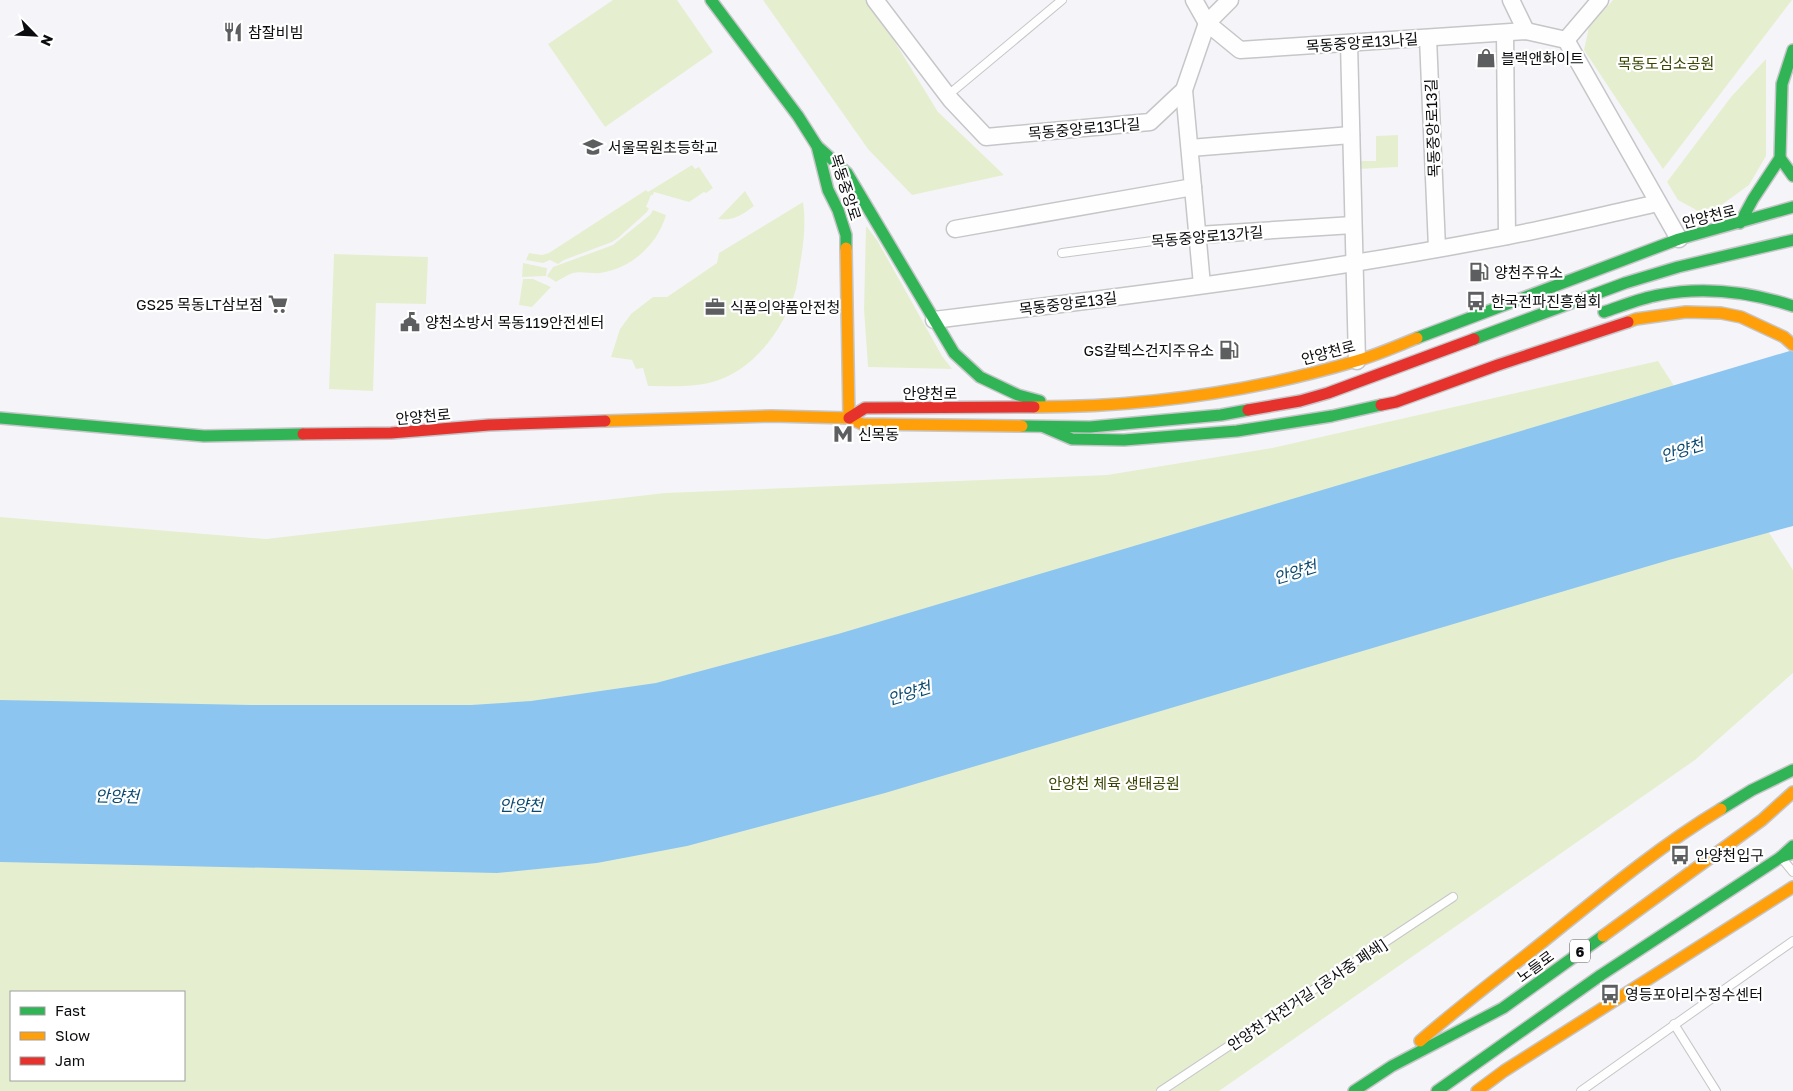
<svg xmlns="http://www.w3.org/2000/svg" width="1793" height="1091" font-family="'Golos Text','Noto Sans KR',sans-serif">
<style>
.green{fill:#e5efd0;fill-rule:evenodd}
.water{fill:#8dc5f1}
.lines{fill:none;stroke-linecap:round;stroke-linejoin:round}
.lane-casing{stroke:#c6c6c9;stroke-width:10}
.street-casing{stroke:#c6c6c9;stroke-width:19}
.fast-casing{stroke:#c6c6c9;stroke-width:14}
.slow-casing{stroke:#c6c6c9;stroke-width:14}
.jam-casing{stroke:#c6c6c9;stroke-width:14}
.lane{stroke:#fefefe;stroke-width:8}
.street{stroke:#fefefe;stroke-width:16}
.fast{stroke:#30b455;stroke-width:11}
.slow{stroke:#ff9f0a;stroke-width:11}
.jam{stroke:#e5322d;stroke-width:11}
.labels{text-anchor:middle;dominant-baseline:central;stroke-width:4.5;stroke-linejoin:round;paint-order:stroke}
.shield{fill:#fff;stroke:#545556;stroke-width:1}
.shield-label{font-size:14px;font-weight:bold;fill:#0b0c0e}
.poi-label{font-size:15px;fill:#0b0c0e;stroke:#fff;text-anchor:start}
.street-label{font-size:15px;fill:#0b0c0e;stroke:#fff}
.park-label{font-size:15px;fill:#384500;stroke:#fff}
.water-label{font-size:16px;font-style:italic;fill:#084970;stroke:#fff}
</style>
<rect width="100%" height="100%" fill="#f5f5f9"/>
<!-- green -->
<g class="green">
<polygon points="613,0 677,0 713,52 605,127 548,44"/>
<polygon points="763,0 869,0 938,112 1004,175 912,195 868,149"/>
<polygon points="1613,0 1792,0 1663,169 1584,50 1589,27"/>
<polygon points="1766,59 1766,156 1749,185 1720,206 1698,211 1678,200 1667,182 1731,97"/>
<polygon points="1398,135 1398,167 1358,169 1358,161 1376,161 1376,136"/>
<polygon points="692,165 695,169 699,167 713,188 706,193 704,192 689,202 654,192 653,195 651,195 646,207 649,208 647,212 618,238 612,242 564,260 558,264 550,260 543,263 526,260 529,253 542,255 549,253 646,190 648,192"/>
<path d="M745,191L754,206C742,215 733,221 718,219Z"/>
<path d="M803,202C806,222 804,239 801,259C799,269 798,279 796,289C785,327 755,369 716,381C694,388 671,386 648,386L643,368L636,369L632,360L611,357L620,329L631,314L653,297H667L717,263L719,253Z"/>
<path d="M653,210L666,215C658,244 631,269 600,273C591,274 582,271 573,273C567,275 561,279 556,282L547,276L553,267L613,245L650,215Z"/>
<polygon points="866,226 877,240 942,356 952,369 868,367 864,309"/>
<polygon points="334,254 428,257 426,304 376,303 373,391 329,389"/>
<polygon points="523,263 547,268 546,276 522,277"/>
<polygon points="523,279 533,279 551,287 532,307 519,305"/>
<path d="M1658,361L1793,570V673L1695,760L1219,1091H0V517L266,539L665,493L1107,475L1272,448ZM11,992H184V1080H11Z"/>
</g>
<!-- water -->
<polygon class="water" points="1793,350 1793,526 1669,560 885,793 687,846 597,863 497,873 0,862 0,700 251,705 471,705 531,701 656,683 838,634"/>
<g class="lines">
<defs>
<g id="lane">
<polyline points="947,96 1062,0"/>
<polyline points="1062,253 1198,235"/>
<polyline points="1784,861 1793,872"/>
<polyline points="1674,1024 1716,1091"/>
<polyline points="1161,1091 1453,897"/>
<polyline points="1581,1091 1793,941"/>
</g>
<g id="street">
<polyline points="875,0 951,100 986,137 1150,122 1184,90 1207,23 1230,0"/>
<polyline points="1194,0 1207,23 1240,50 1526,31 1566,40 1679,239"/>
<polyline points="1511,0 1526,31"/>
<polyline points="1505,33 1507,236"/>
<polyline points="1428,38 1437,248"/>
<polyline points="1566,40 1600,0"/>
<polyline points="1349,43 1357,361"/>
<polyline points="1184,90 1202,285"/>
<polyline points="1190,148 1351,135"/>
<polyline points="955,229 1193,187"/>
<polyline points="1198,235 1353,225"/>
<path d="M934,320C1120,297 1307,274 1492,239C1548,229 1603,215 1658,203"/>
</g>
<g id="fast">
<polyline points="711,0 798,116 817,146 828,190 838,210 846,235 846,248"/>
<polyline points="817,146 847,173 954,353 980,377 1018,395 1040,401"/>
<polyline points="1780,158 1793,176"/>
<polyline points="1740,223 1753,199 1780,158 1782,84 1793,50"/>
<path d="M1604,312C1622,306 1641,298 1659,295C1705,286 1750,292 1793,306"/>
<polyline points="1417,338 1679,239 1793,207"/>
<polyline points="1474,339 1625,283 1678,267 1793,240"/>
<polyline points="0,418 204,436 303,434"/>
<polyline points="1022,426 1090,427 1221,415 1248,410"/>
<polyline points="1044,427 1072,439 1124,440 1237,431 1332,416 1381,405"/>
<polyline points="1721,809 1752,790 1793,770"/>
<polyline points="1781,857 1793,853"/>
<polyline points="1354,1091 1392,1066 1503,1008 1603,936"/>
<polyline points="1437,1091 1601,975 1781,857 1793,846"/>
</g>
<g id="slow">
<polyline points="846,248 849,418"/>
<polyline points="1628,322 1636,319 1686,312 1721,313 1741,317 1784,337 1793,345"/>
<path d="M1034,407C1143,407 1252,392 1356,361C1377,355 1397,346 1417,338"/>
<polyline points="605,421 771,416 849,418 862,424 1022,426"/>
<polyline points="1603,936 1762,820 1793,792"/>
<path d="M1420,1041C1460,1006 1503,974 1544,941C1601,895 1658,847 1721,809"/>
<polyline points="1477,1091 1504,1071 1793,887"/>
</g>
<g id="jam">
<polyline points="1381,405 1396,402 1498,365 1628,322"/>
<polyline points="1248,410 1300,401 1328,393 1474,339"/>
<polyline points="849,418 865,408 1034,407"/>
<polyline points="303,434 391,433 489,425 605,421"/>
</g>
</defs>
<!-- lane casing -->
<use href="#lane" class="lane-casing"/>
<!-- street casing -->
<use href="#street" class="street-casing"/>
<!-- fast casing -->
<use href="#fast" class="fast-casing"/>
<!-- slow casing -->
<use href="#slow" class="slow-casing"/>
<!-- jam casing -->
<use href="#jam" class="jam-casing"/>
<!-- lane -->
<use href="#lane" class="lane"/>
<!-- street -->
<use href="#street" class="street"/>
<!-- fast -->
<use href="#fast" class="fast"/>
<!-- slow -->
<use href="#slow" class="slow"/>
<!-- jam -->
<use href="#jam" class="jam"/>
</g>
<!-- icons -->
<defs>
<symbol id="restaurant-bare" viewBox="-9 -9 18 18"><path d="M-5-6h1v4h1v-4h1v4h1v-4h1v5L-1.5 .5V6h-2V.5L-5-1ZM5-6V6H3V1.5H1.5Q1.5-4 5-6Z" fill="#5d5e60" stroke="#fff" stroke-width="2.5" paint-order="stroke"/></symbol>
<symbol id="shop-bare" viewBox="-9 -9 18 18"><path d="M-5-2.5h2.3a2.7 3.5 0 0 1 5.4 0H5L5.5 6h-11ZM-1.5-2.5h3a1.5 2.3 0 0 0-3 0Z" fill="#5d5e60" stroke="#fff" stroke-width="2.5" paint-order="stroke"/></symbol>
<symbol id="school-bare" viewBox="-9 -9 18 18"><path d="M0-5L7-2L0 1L-7-2ZM-4 1L0 2.5L4 1V4Q0 6-4 4Z" fill="#5d5e60" stroke="#fff" stroke-width="2.5" paint-order="stroke"/></symbol>
<symbol id="fuel-bare" viewBox="-9 -9 18 18"><path d="M-5.5-6h7V0h2V4h1.3V-2.5L3-4.5l.8-.8L6-3V5H2.5V1h-1V6h-7ZM-4.2-4.7v3.2H.2V-4.7Z" fill="#5d5e60" stroke="#fff" stroke-width="2.5" paint-order="stroke"/></symbol>
<symbol id="bus-bare" viewBox="-9 -9 18 18"><path d="M-5-6H5V4H4V6H2V4H-2V6H-4V4H-5ZM-3.5-4V0h7V-4ZM-3.5 1.2v1.5H-2V1.2ZM2 1.2v1.5H3.5V1.2Z" fill="#5d5e60" stroke="#fff" stroke-width="2.5" paint-order="stroke"/></symbol>
<symbol id="supermarket-bare" viewBox="-9 -9 18 18"><path d="M-6-5.5h2.5l.6 2H6L4.5 2H-2.5L-4.4-4H-6ZM-1.5 3.2a1.3 1.3 0 1 0 .1 0ZM3 3.2a1.3 1.3 0 1 0 .1 0Z" fill="#5d5e60" stroke="#fff" stroke-width="2.5" paint-order="stroke"/></symbol>
<symbol id="office-bare" viewBox="-9 -9 18 18"><path d="M-6-3h4V-5.5h4V-3h4V5H-6ZM-1-4.5V-3h2v-1.5ZM-6 0V1H6V0Z" fill="#5d5e60" stroke="#fff" stroke-width="2.5" paint-order="stroke"/></symbol>
<symbol id="civic-bare" viewBox="-9 -9 18 18"><path d="M-.6-6.5H3V-4.5H.6V-3L4-1V1h2V6H-6V1h2V-1L-.6-3ZM-1.2 2.5V6h2.4V2.5Z" fill="#5d5e60" stroke="#fff" stroke-width="2.5" paint-order="stroke"/></symbol>
<symbol id="metro-bare" viewBox="-9 -9 18 18"><path d="M-5.5 5V-5H-3L0 0L3-5H5.5V5H3V-.5L0 4L-3-.5V5Z" fill="#5d5e60" stroke="#fff" stroke-width="2.5" paint-order="stroke"/></symbol>
</defs>
<g fill-rule="evenodd">
<use href="#restaurant-bare" x="219" y="18" width="28" height="28"/>
<use href="#shop-bare" x="1472" y="44" width="28" height="28"/>
<use href="#school-bare" x="579" y="133" width="28" height="28"/>
<use href="#fuel-bare" x="1465" y="258" width="28" height="28"/>
<use href="#bus-bare" x="1462" y="287" width="28" height="28"/>
<use href="#supermarket-bare" x="264" y="290" width="28" height="28"/>
<use href="#office-bare" x="701" y="293" width="28" height="28"/>
<use href="#civic-bare" x="396" y="308" width="28" height="28"/>
<use href="#fuel-bare" x="1215" y="336" width="28" height="28"/>
<use href="#metro-bare" x="829" y="420" width="28" height="28"/>
<use href="#bus-bare" x="1666" y="841" width="28" height="28"/>
<use href="#bus-bare" x="1596" y="980" width="28" height="28"/>
</g>
<g class="labels">
<!-- shield labels -->
<rect class="shield" x="1570" y="939.5" width="20" height="23" rx="4"/>
<g class="shield-label">
<text x="1580" y="951">6</text>
</g>
<!-- poi labels -->
<g class="poi-label">
<text x="248" y="32">참잘비빔</text>
<text x="1501" y="58">블랙앤화이트</text>
<text x="608" y="147">서울목원초등학교</text>
<text x="1494" y="272">양천주유소</text>
<text x="1491" y="301">한국전파진흥협회</text>
<text x="263" y="304" text-anchor="end">GS25 목동LT삼보점</text>
<text x="730" y="307">식품의약품안전청</text>
<text x="425" y="322">양천소방서 목동119안전센터</text>
<text x="1214" y="350" text-anchor="end">GS칼텍스건지주유소</text>
<text x="858" y="434">신목동</text>
<text x="1695" y="855">안양천입구</text>
<text x="1625" y="994">영등포아리수정수센터</text>
</g>
<!-- street labels -->
<g class="street-label">
<text transform="translate(1362 42) rotate(-4)">목동중앙로13나길</text>
<text transform="translate(1084 128) rotate(-5)">목동중앙로13다길</text>
<text transform="translate(1432 128) rotate(-92)">목동중앙로13길</text>
<text transform="translate(846 187) rotate(72)">목동중앙로</text>
<text transform="translate(1709 216) rotate(-14)">안양천로</text>
<text transform="translate(1207 236) rotate(-5)">목동중앙로13가길</text>
<text transform="translate(1068 303) rotate(-7)">목동중앙로13길</text>
<text transform="translate(1328 352) rotate(-15)">안양천로</text>
<text x="930" y="393">안양천로</text>
<text transform="translate(423 416) rotate(-5)">안양천로</text>
<text transform="translate(1535 966) rotate(-36)">노들로</text>
<text transform="translate(1307 994) rotate(-34)">안양천 자전거길 [공사중 폐쇄]</text>
</g>
<!-- park labels -->
<g class="park-label">
<text x="1666" y="63">목동도심소공원</text>
<text x="1114" y="783">안양천 체육 생태공원</text>
</g>
<!-- water labels -->
<g class="water-label">
<text transform="translate(1682 450) rotate(-17)">안양천</text>
<text transform="translate(1295 572) rotate(-17)">안양천</text>
<text transform="translate(909 693) rotate(-17)">안양천</text>
<text transform="translate(117 796) rotate(1)">안양천</text>
<text x="521" y="805">안양천</text>
</g>
</g>
<!-- legend -->
<rect x="10" y="991" width="175" height="90" fill="#ffffff" stroke="#9d9e9f"/>
<rect x="20" y="1007" width="25" height="8" fill="#30b455" stroke="#9d9e9f"/>
<text x="55" y="1016" font-size="15" fill="#0b0c0e">Fast</text>
<rect x="20" y="1032" width="25" height="8" fill="#ff9f0a" stroke="#9d9e9f"/>
<text x="55" y="1041" font-size="15" fill="#0b0c0e">Slow</text>
<rect x="20" y="1057" width="25" height="8" fill="#e5322d" stroke="#9d9e9f"/>
<text x="55" y="1066" font-size="15" fill="#0b0c0e">Jam</text>
<!-- north arrow -->
<g transform="translate(35 35) rotate(114)" stroke="#ffffff" stroke-width="4" paint-order="stroke">
<path d="M0-4L9 19L0 12L-9 19Z" fill="#0b0c0e"/>
<text y="-8" font-size="14" font-weight="bold" text-anchor="middle" fill="#0b0c0e">N</text>
</g>
</svg>
